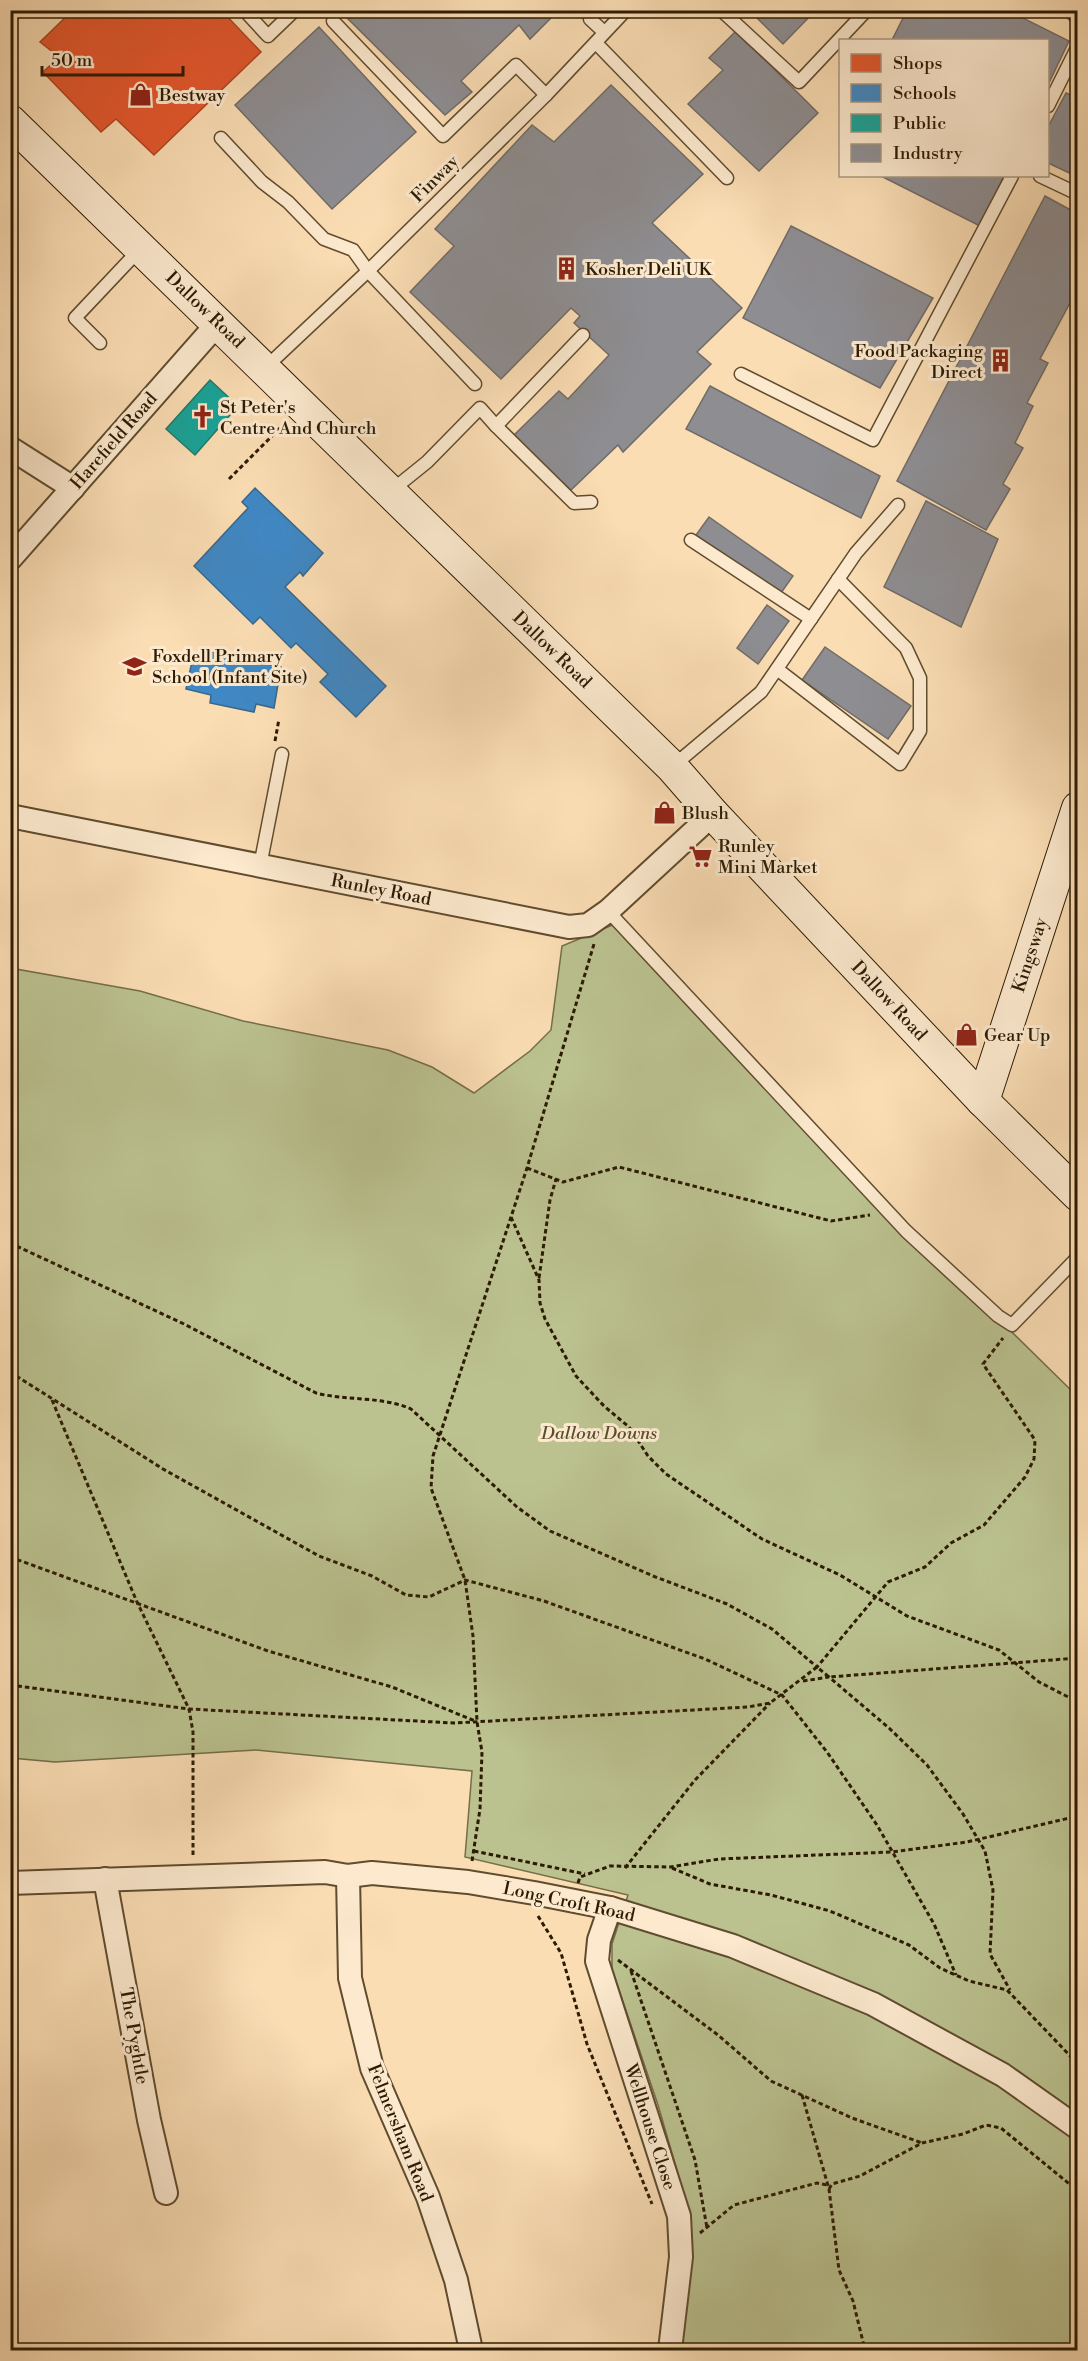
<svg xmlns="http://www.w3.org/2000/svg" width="1088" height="2361" font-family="'Libre Bodoni',serif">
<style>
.green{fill:#bbc290;stroke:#746e49;stroke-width:1.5}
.shops{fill:#e4572e;stroke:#ad4521;stroke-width:1.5}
.schools{fill:#3f88c5;stroke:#39678a;stroke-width:1.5}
.public{fill:#17a398;stroke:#1d7a6b;stroke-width:1.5}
.industry{fill:#8d8d92;stroke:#706b67;stroke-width:1.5}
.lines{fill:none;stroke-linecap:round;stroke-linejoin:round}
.lane-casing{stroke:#604c2e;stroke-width:15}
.street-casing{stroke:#604c2e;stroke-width:26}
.secondary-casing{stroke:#2c1b02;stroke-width:34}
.path{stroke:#2c1b02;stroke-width:3;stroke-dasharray:4.5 3;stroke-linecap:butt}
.lane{stroke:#fce9ce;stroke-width:12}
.street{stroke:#fce9ce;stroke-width:22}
.secondary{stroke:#fce9ce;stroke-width:32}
.labels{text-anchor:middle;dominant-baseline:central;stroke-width:6;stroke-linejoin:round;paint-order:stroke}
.poi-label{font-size:18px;fill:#2c1b02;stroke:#fce9ce;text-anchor:start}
.street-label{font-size:18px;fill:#2c1b02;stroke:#fce9ce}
.park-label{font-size:18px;font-style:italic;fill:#574d2d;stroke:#fce9ce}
</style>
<rect width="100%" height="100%" fill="#fbddb4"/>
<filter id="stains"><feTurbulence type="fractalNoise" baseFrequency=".00333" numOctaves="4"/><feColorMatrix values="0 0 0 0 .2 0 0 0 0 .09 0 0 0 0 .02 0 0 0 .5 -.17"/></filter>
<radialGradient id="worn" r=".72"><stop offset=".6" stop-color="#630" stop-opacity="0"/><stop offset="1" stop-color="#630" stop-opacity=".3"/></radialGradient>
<!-- green -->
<polygon class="green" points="622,921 864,1187 1077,1396 1077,2350 677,2350 691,2255 691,2218 658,2105 612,1969 612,1944 628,1895 465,1857 472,1771 256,1750 55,1762 11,1758 10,968 140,991 243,1021 388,1050 432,1067 474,1093 530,1051 551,1030 562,946"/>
<!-- shops -->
<polygon class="shops" points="73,10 221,10 261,52 154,155 116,119 101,132 43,72 59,57 40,42"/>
<!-- schools -->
<g class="schools">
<polygon points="255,488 323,553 303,576 300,572 285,587 386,686 356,717 320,682 328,674 296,643 291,648 260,617 253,624 194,566 248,508 242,502"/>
<polygon points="203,650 281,667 274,708 256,704 254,712 210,703 211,695 186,689 193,657 201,659"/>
</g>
<!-- public -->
<polygon class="public" points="210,380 238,406 195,455 166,429"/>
<!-- industry -->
<g class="industry">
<polygon points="339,10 552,10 555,14 530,39 519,25 461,81 472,92 445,115"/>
<polygon points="749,10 816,10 783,44"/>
<polygon points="907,10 1007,10 1069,41 1048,85 1048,40 892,40"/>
<polygon points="319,27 416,132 332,209 235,105"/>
<polygon points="736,31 818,113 759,171 688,104 723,70 709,58"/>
<polygon points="611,85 703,174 652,223 742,308 697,352 711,364 623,452 618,445 571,490 513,436 559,391 568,399 609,355 574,323 580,316 571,308 501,379 410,292 454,246 435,229 532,125 554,142"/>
<polygon points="1066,93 1078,98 1078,177 1048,163 1048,127"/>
<polygon points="881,176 1004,176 980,226"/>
<polygon points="1045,196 1078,214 1078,288 1040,359 1048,363 1027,403 1033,406 1015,443 1023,448 1003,484 1010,489 986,530 897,481"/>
<polygon points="791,226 933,298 880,388 743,318"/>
<polygon points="710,386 880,476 861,518 686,429"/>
<polygon points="926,501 998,539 961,627 884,587"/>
<polygon points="709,517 793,576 781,593 696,535"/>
<polygon points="767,605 789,621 758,664 737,648"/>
<polygon points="825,647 911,706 888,739 802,680"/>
</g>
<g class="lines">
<defs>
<g id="lane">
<polyline points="244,10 268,36 295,10"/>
<polyline points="721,10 799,82 864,13"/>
<polyline points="1069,10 1078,19"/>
<polyline points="10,15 15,10"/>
<polyline points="590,19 604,32"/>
<polyline points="333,21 443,136 516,65 546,95"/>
<polyline points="596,43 727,178"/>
<polyline points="1048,106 1078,46"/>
<polyline points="221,138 262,182 288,202 324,239 353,250 368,271 475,384"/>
<polyline points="1040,176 1078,194"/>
<polyline points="100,343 75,318 140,249"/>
<polyline points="265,368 368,271 546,95 626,10"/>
<polyline points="741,374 873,440 1012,176"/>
<polyline points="496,426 574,503 591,502"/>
<polyline points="391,491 427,462 480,408 496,426 583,335"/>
<polyline points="691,540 811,619"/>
<polyline points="777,669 900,764 920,731 920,678 906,648 838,579"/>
<polyline points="673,766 761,692 856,553 898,505"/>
<polyline points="260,866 282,754"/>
<polyline points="608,911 906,1231 998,1316 1012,1325 1078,1257"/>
</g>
<g id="street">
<polyline points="10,448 73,488"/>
<polyline points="10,559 218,323"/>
<polyline points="10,816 569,927 588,925 608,911 713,814"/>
<polyline points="348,1876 350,1978 372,2068 428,2197 456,2280 471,2350"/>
<polyline points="105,1879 149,2120 166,2193"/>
<polyline points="10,1883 325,1872 348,1876 372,1873 468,1882 534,1893 610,1908 733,1946 873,2004 1003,2075 1078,2128"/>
<polyline points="610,1908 599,1940 597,1961 679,2216 681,2257 670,2350"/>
</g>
<g id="secondary">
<polyline points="10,121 672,767 713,814 983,1101 1078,1195"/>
<polyline points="983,1101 1078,808"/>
</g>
</defs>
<!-- lane casing -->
<use href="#lane" class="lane-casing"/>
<!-- street casing -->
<use href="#street" class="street-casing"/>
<!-- secondary casing -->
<use href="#secondary" class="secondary-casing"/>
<!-- path -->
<g class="path">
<polyline points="229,479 284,424"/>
<polyline points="275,741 279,719"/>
<polyline points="527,1168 563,1182 619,1167 831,1221 870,1215"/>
<polyline points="511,1217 539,1280 540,1303 545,1319 576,1376 604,1406 629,1427 648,1456 666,1474 762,1539 840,1575 907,1616 999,1650 1039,1682 1078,1702"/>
<path d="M10,1243L184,1324L316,1393C347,1401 382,1396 411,1409L517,1507L550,1531L653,1576L727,1604L772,1629L817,1667L888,1582L925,1567L951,1543L984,1525L1025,1477L1034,1459L1035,1440L983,1364L1003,1338"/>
<polyline points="539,1278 550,1200 556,1179"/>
<polyline points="10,1372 163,1469 319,1556 372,1576 406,1595 429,1597 465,1580 544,1601 705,1659 782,1695 827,1752 877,1825 934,1924 956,1975"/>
<polyline points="52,1400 137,1602 189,1709 454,1723 748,1707 770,1703 817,1667 829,1677 1078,1658"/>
<polyline points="10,1557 268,1651 392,1687 475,1721"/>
<polyline points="803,1681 829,1677 889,1728 927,1765 963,1814 985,1851 993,1890 990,1954 1010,1990"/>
<polyline points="10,1685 189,1709 193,1732 193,1857"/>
<polyline points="474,1851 585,1874"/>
<polyline points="472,1861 480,1809 482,1752 477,1722 473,1636 465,1580 431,1488 433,1456 527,1168 594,944"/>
<polyline points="625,1868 695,1780 770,1703"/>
<polyline points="672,1868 710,1884 771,1895 830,1911 909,1945 940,1968 969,1981 1007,1990 1078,2064"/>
<polyline points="578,1883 580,1877 610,1866 670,1867 719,1859 892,1852 967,1842 1078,1816"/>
<polyline points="538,1916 561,1953 587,2044 652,2204"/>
<polyline points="618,1960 718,2035 771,2081 852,2118 922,2143"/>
<polyline points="631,1971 695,2160 707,2228"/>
<polyline points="802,2095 829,2189 839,2270 853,2301 865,2350"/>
<polyline points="829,2189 832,2184 860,2176 922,2143 963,2134 986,2125 1001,2128 1078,2191"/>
<polyline points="700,2233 734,2205 817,2183 827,2185"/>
</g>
<!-- lane -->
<use href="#lane" class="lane"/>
<!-- street -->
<use href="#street" class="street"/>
<!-- secondary -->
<use href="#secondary" class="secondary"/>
</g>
<!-- icons -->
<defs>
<symbol id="shop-bare" viewBox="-9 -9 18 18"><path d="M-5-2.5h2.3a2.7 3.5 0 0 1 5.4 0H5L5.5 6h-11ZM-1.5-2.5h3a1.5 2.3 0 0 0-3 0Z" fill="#8f2418" stroke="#fce9ce" stroke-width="2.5" paint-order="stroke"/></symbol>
<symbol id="building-bare" viewBox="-9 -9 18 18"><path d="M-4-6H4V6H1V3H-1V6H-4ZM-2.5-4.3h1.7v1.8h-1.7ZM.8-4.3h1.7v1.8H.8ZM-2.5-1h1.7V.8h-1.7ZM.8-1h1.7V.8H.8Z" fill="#8f2418" stroke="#fce9ce" stroke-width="2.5" paint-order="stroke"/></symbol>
<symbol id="church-bare" viewBox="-9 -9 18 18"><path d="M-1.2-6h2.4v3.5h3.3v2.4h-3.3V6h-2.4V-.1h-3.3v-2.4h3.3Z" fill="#8f2418" stroke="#fce9ce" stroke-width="2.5" paint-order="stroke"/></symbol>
<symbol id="school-bare" viewBox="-9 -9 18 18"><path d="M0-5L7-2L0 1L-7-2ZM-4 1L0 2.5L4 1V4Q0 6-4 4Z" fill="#8f2418" stroke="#fce9ce" stroke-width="2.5" paint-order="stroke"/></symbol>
<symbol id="supermarket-bare" viewBox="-9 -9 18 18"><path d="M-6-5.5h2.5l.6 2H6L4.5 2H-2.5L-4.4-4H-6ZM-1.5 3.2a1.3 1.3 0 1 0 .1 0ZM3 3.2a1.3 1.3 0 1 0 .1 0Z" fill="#8f2418" stroke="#fce9ce" stroke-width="2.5" paint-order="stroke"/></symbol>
</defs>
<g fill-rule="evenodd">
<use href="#shop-bare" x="124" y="78" width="33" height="33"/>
<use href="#building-bare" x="550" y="252" width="33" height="33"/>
<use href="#building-bare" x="984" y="344" width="33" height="33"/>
<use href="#church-bare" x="186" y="400" width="33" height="33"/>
<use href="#school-bare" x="118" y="650" width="33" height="33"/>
<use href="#shop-bare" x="648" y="796" width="33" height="33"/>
<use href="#supermarket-bare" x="684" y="840" width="33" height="33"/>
<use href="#shop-bare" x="950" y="1018" width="33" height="33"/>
</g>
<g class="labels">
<!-- poi labels -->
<g class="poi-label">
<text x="159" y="95">Bestway</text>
<text x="585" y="269">Kosher Deli UK</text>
<text x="983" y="351" text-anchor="end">Food Packaging<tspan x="983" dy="21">Direct</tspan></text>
<text x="220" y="407">St Peter's<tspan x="220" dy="21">Centre And Church</tspan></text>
<text x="152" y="656">Foxdell Primary<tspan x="152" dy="21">School (Infant Site)</tspan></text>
<text x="682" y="813">Blush</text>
<text x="718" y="846">Runley<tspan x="718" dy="21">Mini Market</tspan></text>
<text x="984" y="1035">Gear Up</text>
</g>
<!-- street labels -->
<g class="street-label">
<text transform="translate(435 179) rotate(-45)">Finway</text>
<text transform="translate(205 310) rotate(44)">Dallow Road</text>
<text transform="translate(114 441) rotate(-49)">Harefield Road</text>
<text transform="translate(552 650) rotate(44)">Dallow Road</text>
<text transform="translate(381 890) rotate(11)">Runley Road</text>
<text transform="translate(1030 955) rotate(-72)">Kingsway</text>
<text transform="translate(889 1001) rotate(47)">Dallow Road</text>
<text transform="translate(569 1902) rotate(12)">Long Croft Road</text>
<text transform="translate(134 2036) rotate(80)">The Pyghtle</text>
<text transform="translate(650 2127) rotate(72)">Wellhouse Close</text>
<text transform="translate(400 2133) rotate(68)">Felmersham Road</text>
</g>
<!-- park labels -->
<g class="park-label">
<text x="599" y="1433">Dallow Downs</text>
</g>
</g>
<!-- margin -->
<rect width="1088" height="2361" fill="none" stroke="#fbddb4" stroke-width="36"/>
<rect x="12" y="12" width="1064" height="2337" fill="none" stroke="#2c1b02" stroke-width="3"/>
<rect x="18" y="18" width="1052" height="2325" fill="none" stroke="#2c1b02" stroke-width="1.5"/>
<!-- legend -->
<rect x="839" y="39" width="210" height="138" fill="#fce9ce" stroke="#a9977c" stroke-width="1.5"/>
<rect x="851" y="54" width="30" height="18" fill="#e4572e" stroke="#a9977c" stroke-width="1.5"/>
<text x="893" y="69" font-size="18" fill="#2c1b02">Shops</text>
<rect x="851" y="84" width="30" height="18" fill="#3f88c5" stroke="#a9977c" stroke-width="1.5"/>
<text x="893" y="99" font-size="18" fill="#2c1b02">Schools</text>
<rect x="851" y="114" width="30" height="18" fill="#17a398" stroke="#a9977c" stroke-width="1.5"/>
<text x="893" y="129" font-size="18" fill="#2c1b02">Public</text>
<rect x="851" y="144" width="30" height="18" fill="#8d8d92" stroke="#a9977c" stroke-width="1.5"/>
<text x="893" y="159" font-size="18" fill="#2c1b02">Industry</text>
<!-- scale -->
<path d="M42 66v9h141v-9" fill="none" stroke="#2c1b02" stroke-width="3"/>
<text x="51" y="66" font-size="18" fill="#2c1b02" stroke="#fce9ce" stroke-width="4.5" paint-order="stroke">50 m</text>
<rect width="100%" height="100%" filter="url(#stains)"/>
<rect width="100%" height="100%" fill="url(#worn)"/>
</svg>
